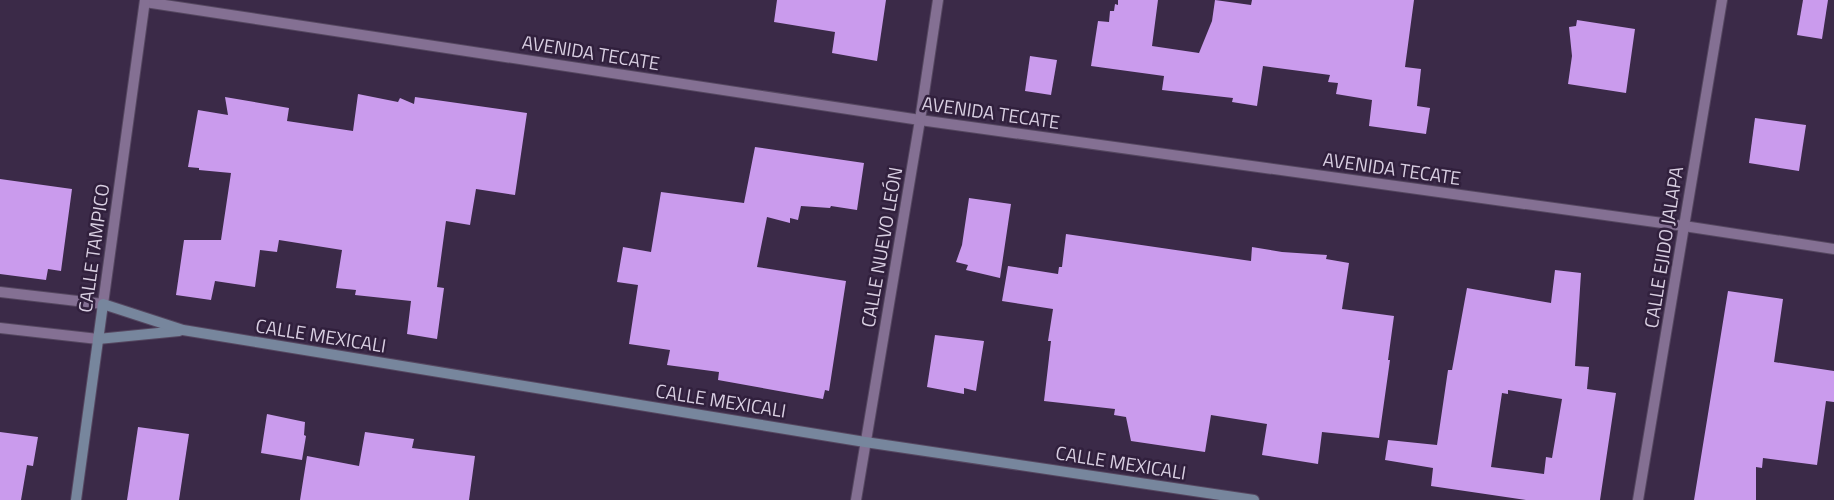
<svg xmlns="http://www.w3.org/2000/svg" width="1834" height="500" font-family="'Titillium Web',sans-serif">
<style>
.building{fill:#ca9bed;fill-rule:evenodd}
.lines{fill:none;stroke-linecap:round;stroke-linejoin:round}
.street-casing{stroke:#554760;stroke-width:12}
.secondary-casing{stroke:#554760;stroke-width:12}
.street{stroke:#847093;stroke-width:10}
.secondary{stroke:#77869d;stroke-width:10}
.labels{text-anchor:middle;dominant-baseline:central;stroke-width:5;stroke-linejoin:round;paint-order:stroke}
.street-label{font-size:19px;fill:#d9cfe2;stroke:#31203d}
</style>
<rect width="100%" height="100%" fill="#3b2a48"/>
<!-- building -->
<g class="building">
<polygon points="777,0 886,0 877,61 832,53 835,32 774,22"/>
<polygon points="1118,0 1158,0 1152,46 1199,53 1212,21 1215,0 1251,5 1252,0 1414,0 1405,67 1421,69 1417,106 1430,108 1426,134 1369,126 1372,100 1336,94 1338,83 1328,82 1330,75 1263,66 1257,106 1232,102 1233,98 1162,90 1164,76 1091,66 1098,21 1109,22 1110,11 1114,11 1115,4 1118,5"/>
<polygon points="1803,0 1828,0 1822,39 1797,35"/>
<polygon points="1577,20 1635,29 1626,93 1568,84 1572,56 1569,27 1576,26"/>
<polygon points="1030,56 1057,60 1051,95 1025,91"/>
<polygon points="358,94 398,102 400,98 414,104 415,97 527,113 515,195 476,189 470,225 446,221 437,287 444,288 437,339 407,334 411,301 355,295 356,290 336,288 342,250 279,240 277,252 260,250 255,287 215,281 211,300 176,295 184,240 221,240 231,173 199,170 199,168 188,167 198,110 228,115 225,97 289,108 287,121 353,131"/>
<polygon points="1755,118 1806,125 1799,171 1749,163"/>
<polygon points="755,147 864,163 857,210 831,206 830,208 801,206 798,220 790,218 790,223 767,217 757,267 846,281 829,391 825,390 823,399 718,380 719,372 667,365 670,350 629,344 638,285 617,282 623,247 651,252 661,192 744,203"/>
<polygon points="0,179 72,189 61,271 48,269 46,280 0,274"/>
<polygon points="969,198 1011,204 1000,278 966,270 968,265 956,262 962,245"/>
<polygon points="1066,234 1251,261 1252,247 1282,252 1327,255 1326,259 1349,263 1342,309 1394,316 1388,360 1390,360 1379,438 1322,432 1318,464 1262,455 1267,424 1211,415 1205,452 1131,441 1126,417 1114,415 1115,409 1044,401 1051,341 1048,341 1053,309 1002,301 1008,266 1058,274 1059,267 1062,267"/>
<path d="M1555,270L1581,273L1575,366L1589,367L1587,389L1616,393L1600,500H1526L1431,486L1433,468L1385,460L1388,440L1437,445L1448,370H1452L1467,288L1551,303ZM1508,390L1562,399L1552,458L1546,457L1544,474L1491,467L1502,393L1508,394Z"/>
<polygon points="1728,291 1783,299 1774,362 1834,371 1834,402 1826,401 1817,465 1763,458 1762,468 1756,467 1756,500 1694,500"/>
<polygon points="935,335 984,341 976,391 964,388 964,394 927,387"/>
<polygon points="267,414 305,422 304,435 306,436 302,460 261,453"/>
<polygon points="138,427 189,434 179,500 127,500"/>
<polygon points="0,432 38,437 33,466 27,465 21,500 0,500"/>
<polygon points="365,432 414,439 412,448 475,456 469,500 300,500 307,456 359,466"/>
</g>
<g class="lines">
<defs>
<g id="street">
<polyline points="145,2 920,120 1684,226 1834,249"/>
<polyline points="0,292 103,304 145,0"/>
<polyline points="0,328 98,339"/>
<polyline points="856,500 920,120 938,0"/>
<polyline points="1638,500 1722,0"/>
</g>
<g id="secondary">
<polyline points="98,339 179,331"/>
<polyline points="76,500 103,304 183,330 865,442 1254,500"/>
</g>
</defs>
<!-- street casing -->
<use href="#street" class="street-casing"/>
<!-- secondary casing -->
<use href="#secondary" class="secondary-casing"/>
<!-- street -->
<use href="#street" class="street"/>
<!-- secondary -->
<use href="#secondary" class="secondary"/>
</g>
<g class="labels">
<!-- street labels -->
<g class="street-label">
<text transform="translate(591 52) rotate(9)">AVENIDA TECATE</text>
<text transform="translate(991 112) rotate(8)">AVENIDA TECATE</text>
<text transform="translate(1392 168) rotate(8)">AVENIDA TECATE</text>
<text transform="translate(881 247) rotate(-80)">CALLE NUEVO LEÓN</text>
<text transform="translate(1663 247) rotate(-81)">CALLE EJIDO JALAPA</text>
<text transform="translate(93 248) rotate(-82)">CALLE TAMPICO</text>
<text transform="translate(321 335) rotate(9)">CALLE MEXICALI</text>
<text transform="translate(721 400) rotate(9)">CALLE MEXICALI</text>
<text transform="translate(1121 462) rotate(9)">CALLE MEXICALI</text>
</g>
</g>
</svg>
